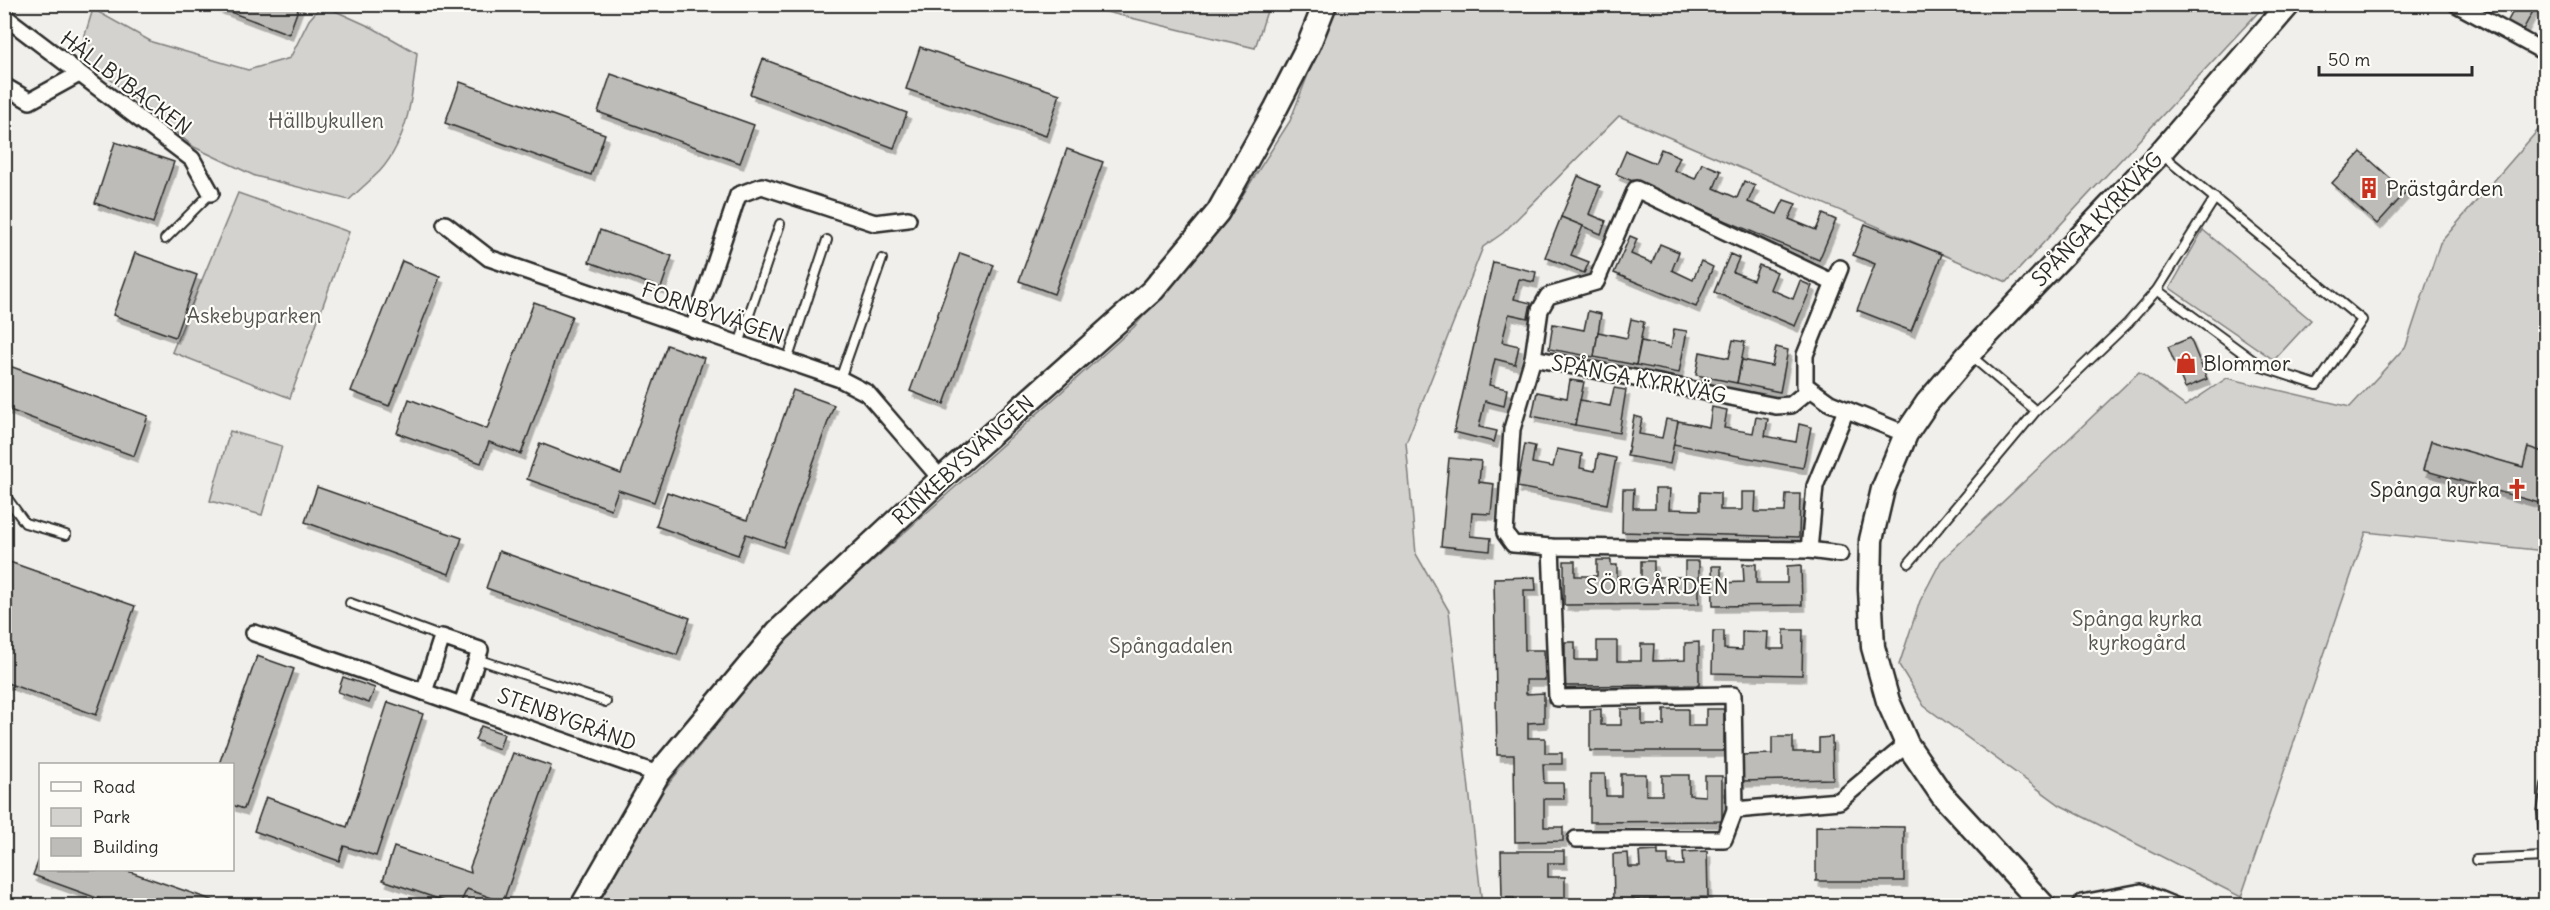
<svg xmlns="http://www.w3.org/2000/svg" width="2550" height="910" font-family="Delius,sans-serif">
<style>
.green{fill:#d3d2cf;stroke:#7f7e7d;stroke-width:1.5}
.building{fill:#bdbcb8;stroke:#2b2b2b;stroke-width:1.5;filter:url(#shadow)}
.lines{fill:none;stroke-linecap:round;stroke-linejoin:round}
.lane-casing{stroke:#2b2b2b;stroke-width:12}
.street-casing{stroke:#2b2b2b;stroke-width:20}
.secondary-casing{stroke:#2b2b2b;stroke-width:27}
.lane{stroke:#fdfcf7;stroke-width:8}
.street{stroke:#fdfcf7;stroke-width:15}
.secondary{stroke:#fdfcf7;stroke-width:22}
.labels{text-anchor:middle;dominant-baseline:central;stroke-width:4.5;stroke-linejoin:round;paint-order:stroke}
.street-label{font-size:21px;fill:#2b2b2b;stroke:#fdfcf7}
.park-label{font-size:21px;fill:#555554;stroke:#fdfcf7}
.poi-label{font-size:21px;fill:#2b2b2b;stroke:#fdfcf7;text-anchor:start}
.neighbourhood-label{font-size:22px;letter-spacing:1.5px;fill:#2b2b2b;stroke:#fdfcf7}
</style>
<defs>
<filter id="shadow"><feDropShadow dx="3.5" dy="6" stdDeviation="0" flood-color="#0004"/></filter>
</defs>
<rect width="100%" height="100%" fill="#f0efeb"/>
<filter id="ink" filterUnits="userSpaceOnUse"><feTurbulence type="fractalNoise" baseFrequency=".0167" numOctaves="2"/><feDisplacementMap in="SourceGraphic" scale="12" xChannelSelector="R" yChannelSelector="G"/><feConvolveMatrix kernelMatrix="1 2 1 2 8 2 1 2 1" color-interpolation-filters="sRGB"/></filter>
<g filter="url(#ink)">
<!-- green -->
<g class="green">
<path d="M322,5L373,28L417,53C413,93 408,140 380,171C370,181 359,190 349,200L255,176L194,147L79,54L93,9L152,42L248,70L290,58L309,20Z"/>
<polygon points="1078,5 1269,4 1269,5 1255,48"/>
<polygon points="1335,5 2265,5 2007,282 1619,116 1503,233 1483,247 1406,443 1416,554 1449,611 1482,905 597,906 665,788 791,634 1134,327 1228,218 1290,121"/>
<polygon points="2545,122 2545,551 2366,532 2241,897 2060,805 1924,706 1899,665 1920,601 1941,561 2139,372 2185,406 2227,378 2350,407 2406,346 2440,243"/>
<polygon points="238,193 349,232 290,398 172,352"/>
<polygon points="2203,230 2311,320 2274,360 2170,288"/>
<polygon points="230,431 282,446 262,515 210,501"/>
</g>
<!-- building -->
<g class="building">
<polygon points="209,4 300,4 289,34"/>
<polygon points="2517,4 2537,4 2519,37 2504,28"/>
<polygon points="920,47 1060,94 1046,136 906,89"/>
<polygon points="763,59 907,113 894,148 750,94"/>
<polygon points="611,74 754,125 740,163 598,112"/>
<polygon points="460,82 605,134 591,175 445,123"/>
<polygon points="115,142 174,162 153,223 95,203"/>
<polygon points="1067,149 1103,162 1054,294 1019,281"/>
<polygon points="1661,149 1680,157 1674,170 1695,179 1702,163 1721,171 1714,188 1737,198 1744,181 1755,186 1748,202 1777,214 1784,200 1796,204 1789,219 1816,230 1823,214 1836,220 1819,260 1616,174 1626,151 1655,163"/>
<polygon points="2361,152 2406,192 2377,224 2332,183"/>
<polygon points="1578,176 1600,186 1589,214 1606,221 1601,234 1561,217"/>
<polygon points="1561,217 1583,226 1571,255 1589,262 1584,273 1545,257"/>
<polygon points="1865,224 1942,254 1911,331 1857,310 1875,264 1853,255"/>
<polygon points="600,230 672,256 661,288 589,262"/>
<polygon points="1630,236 1637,239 1631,254 1652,263 1660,244 1679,252 1672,270 1693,280 1701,261 1713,267 1696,307 1614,273"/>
<polygon points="135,253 197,275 175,337 113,315"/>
<polygon points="960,253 994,265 944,404 910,391"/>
<polygon points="1730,254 1739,258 1733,272 1753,280 1759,265 1777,272 1770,289 1793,299 1800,281 1812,286 1795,326 1714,292"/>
<polygon points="402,261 440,277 389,406 351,391"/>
<polygon points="1493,262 1536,272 1534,282 1519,279 1514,299 1531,303 1528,318 1509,314 1502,342 1519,346 1515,364 1495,359 1489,385 1507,389 1504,406 1485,401 1479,427 1497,431 1494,442 1454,432"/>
<polygon points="534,302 572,316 521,454 489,442 481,463 397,433 409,399 487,429"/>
<polygon points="1588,311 1601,314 1594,357 1549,349 1553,324 1584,330"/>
<polygon points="1631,319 1644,322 1636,365 1594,357 1598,332 1627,338"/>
<polygon points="1674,329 1687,331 1679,373 1636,365 1641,341 1671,347"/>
<polygon points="2190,338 2207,379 2185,388 2168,347"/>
<polygon points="1733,340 1745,342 1737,383 1696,375 1700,352 1729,358"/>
<polygon points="667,345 704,358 654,502 618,490 611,509 527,479 540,443 621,474"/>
<polygon points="1776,347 1788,350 1780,392 1737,383 1742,360 1772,366"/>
<polygon points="4,364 148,416 134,456 4,408"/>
<polygon points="1570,380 1584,382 1575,425 1532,416 1537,392 1567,398"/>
<polygon points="1614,388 1626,390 1619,433 1575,425 1580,400 1610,406"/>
<polygon points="793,390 834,405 783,547 746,534 738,555 656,526 667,492 747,520"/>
<polygon points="1712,407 1727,410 1724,428 1753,433 1756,417 1768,419 1765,436 1796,442 1799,424 1811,427 1803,468 1673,444 1678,421 1709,427"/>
<polygon points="1634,416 1642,418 1639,434 1662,438 1666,419 1678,421 1670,464 1627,456"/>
<polygon points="2431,441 2523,467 2528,447 2546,453 2546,505 2423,470"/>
<polygon points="1525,444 1535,446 1532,463 1553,467 1557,449 1582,454 1580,468 1595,471 1598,454 1616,458 1607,504 1517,487"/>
<polygon points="1449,458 1481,461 1479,482 1494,484 1491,514 1472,513 1470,536 1491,538 1490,551 1441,546"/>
<polygon points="317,487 462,538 449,574 305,522"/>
<polygon points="1623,489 1634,489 1633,508 1655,508 1655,489 1670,489 1669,509 1700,510 1700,492 1720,493 1720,510 1742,510 1742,492 1756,492 1755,512 1785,512 1786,494 1800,494 1799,537 1622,532"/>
<polygon points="499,551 690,618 677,655 486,588"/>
<polygon points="4,560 135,606 96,715 4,682"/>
<polygon points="1597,560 1611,560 1611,565 1617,565 1617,579 1641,579 1641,561 1654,561 1654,577 1685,577 1685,561 1699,561 1699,604 1564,605 1564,561 1575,561 1575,576 1597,576"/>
<polygon points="1743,564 1756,564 1756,583 1787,583 1787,566 1801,565 1802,605 1713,606 1712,566 1721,566 1721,583 1744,582"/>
<polygon points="1535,577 1536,590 1524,590 1525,650 1544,650 1545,680 1526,680 1526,694 1544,693 1544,722 1528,723 1528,738 1545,738 1545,753 1562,753 1562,764 1543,764 1544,783 1563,783 1564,799 1544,799 1544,827 1563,827 1563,841 1515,842 1514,755 1497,755 1494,578"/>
<polygon points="1784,630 1803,630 1802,675 1712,673 1713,631 1724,631 1724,649 1742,650 1742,631 1768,632 1767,649 1784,649"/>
<polygon points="1597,641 1617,641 1617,661 1641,661 1641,644 1654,644 1653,661 1685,660 1685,643 1699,642 1699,685 1565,686 1565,642 1575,642 1575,660 1597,660"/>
<polygon points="257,656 294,669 244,809 232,805 232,764 219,764"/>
<polygon points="343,677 375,688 369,703 338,692"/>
<polygon points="388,702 423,714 376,856 344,846 339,861 254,831 266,797 347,827"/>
<polygon points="1601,709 1601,725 1621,725 1621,709 1642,709 1642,725 1664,725 1664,709 1688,709 1688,726 1706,726 1706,709 1724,709 1724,751 1590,751 1590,710"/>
<polygon points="481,726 504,734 499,749 475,740"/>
<polygon points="1772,737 1793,737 1793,752 1819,752 1819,738 1832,737 1833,779 1742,781 1741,755 1772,754"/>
<polygon points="513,753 551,766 503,902 467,889 459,906 383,880 394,847 471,873 470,867"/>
<polygon points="1590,774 1605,774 1606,796 1621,796 1621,774 1646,774 1646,795 1662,795 1662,775 1689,775 1689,795 1705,796 1705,776 1722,776 1722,821 1590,822"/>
<polygon points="1816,826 1904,827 1904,881 1816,881"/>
<polygon points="1501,851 1564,851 1564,863 1548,863 1548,877 1565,877 1565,906 1514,906 1514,898 1502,898"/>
<polygon points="1658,851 1658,855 1668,855 1668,865 1684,865 1683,852 1707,851 1708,897 1614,900 1613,854 1628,853 1629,867 1640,867 1639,852"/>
<polygon points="40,857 40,870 125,870 229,906 119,906 33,875"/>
</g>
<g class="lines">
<defs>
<g id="lane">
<polyline points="165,239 211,193"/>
<polyline points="2157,290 2262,367 2317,385 2362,320 2161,154"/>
<polyline points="739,344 780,224"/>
<polyline points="1971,356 2036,411"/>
<polyline points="787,361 827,240"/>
<polyline points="840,379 882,259"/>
<polyline points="4,494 25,523 66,535"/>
<polyline points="1909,563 2036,411 2128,323 2157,290 2215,198"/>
<polyline points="350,603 442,637"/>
<polyline points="477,659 606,702"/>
<polyline points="2546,785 2542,813 2546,863"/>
<polyline points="2476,860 2545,857"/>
</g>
<g id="street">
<polyline points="2456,4 2546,53"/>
<polyline points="4,16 192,159 211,193"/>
<polyline points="4,86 30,101 79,74"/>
<polyline points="445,224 489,258 840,379 867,393 941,479"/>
<polyline points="1840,268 1805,355 1805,385 1830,403 1906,434"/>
<polyline points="1834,283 1636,189 1596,282 1548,296 1540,310 1533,358 1512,429 1505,533 1513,544 1551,547 1809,550 1840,554"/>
<polyline points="693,329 738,195 762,186 875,223 908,219"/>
<polyline points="1533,358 1776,406 1791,405 1810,389"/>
<polyline points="1551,547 1557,698 1733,695 1735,810 1724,839 1576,839"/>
<polyline points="1809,550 1815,486 1846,410"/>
<polyline points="254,633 424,692"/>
<polyline points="462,704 480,650 442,637 424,692 658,774"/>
<polyline points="1735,810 1839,801 1907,744"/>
<polyline points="2079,906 2082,903 2141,892 2175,906"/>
</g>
<g id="secondary">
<polyline points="582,906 658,774 778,631 941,479 1153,290 1218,212 1276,108 1309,44 1325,4"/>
<polyline points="2044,906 1942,795 1907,744 1888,701 1873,647 1870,589 1871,540 1883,489 1906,434 1927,403 1969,354 2160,153 2289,4"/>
</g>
</defs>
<!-- lane casing -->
<use href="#lane" class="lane-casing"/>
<!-- street casing -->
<use href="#street" class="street-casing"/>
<!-- secondary casing -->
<use href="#secondary" class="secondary-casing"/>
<!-- lane -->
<use href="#lane" class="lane"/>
<!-- street -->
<use href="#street" class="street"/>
<!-- secondary -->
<use href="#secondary" class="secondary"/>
</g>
</g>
<!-- icons -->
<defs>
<symbol id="building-bare" viewBox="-9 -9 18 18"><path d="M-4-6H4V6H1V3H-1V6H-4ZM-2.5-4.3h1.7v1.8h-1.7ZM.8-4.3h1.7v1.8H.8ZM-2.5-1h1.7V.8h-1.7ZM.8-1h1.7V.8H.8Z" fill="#c8321e" stroke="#fdfcf7" stroke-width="2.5" paint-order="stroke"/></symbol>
<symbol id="shop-bare" viewBox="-9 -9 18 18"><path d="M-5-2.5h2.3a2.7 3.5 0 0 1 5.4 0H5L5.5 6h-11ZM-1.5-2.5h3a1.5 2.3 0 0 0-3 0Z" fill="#c8321e" stroke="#fdfcf7" stroke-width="2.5" paint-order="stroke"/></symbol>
<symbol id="church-bare" viewBox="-9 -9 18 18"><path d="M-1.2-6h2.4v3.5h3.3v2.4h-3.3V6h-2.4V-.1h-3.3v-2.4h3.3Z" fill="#c8321e" stroke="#fdfcf7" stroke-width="2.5" paint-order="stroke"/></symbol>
</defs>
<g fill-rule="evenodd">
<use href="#building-bare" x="2354" y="173" width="30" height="30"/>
<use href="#shop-bare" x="2171" y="348" width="30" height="30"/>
<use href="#church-bare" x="2502" y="474" width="30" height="30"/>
</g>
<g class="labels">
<!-- street labels -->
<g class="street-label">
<text transform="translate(126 83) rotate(37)">HÄLLBYBACKEN</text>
<text transform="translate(2097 219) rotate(-46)">SPÅNGA KYRKVÄG</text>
<text transform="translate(713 313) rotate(19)">FORNBYVÄGEN</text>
<text transform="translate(1639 379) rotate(11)">SPÅNGA KYRKVÄG</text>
<text transform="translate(963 460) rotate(-42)">RINKEBYSVÄNGEN</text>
<text transform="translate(567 719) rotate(20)">STENBYGRÄND</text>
</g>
<!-- park labels -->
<g class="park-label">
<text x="326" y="120">Hällbykullen</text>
<text x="254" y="315">Askebyparken</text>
<text x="2137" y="618">Spånga kyrka<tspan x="2137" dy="24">kyrkogård</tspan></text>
<text x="1171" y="645">Spångadalen</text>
</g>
<!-- poi labels -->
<g class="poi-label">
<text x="2386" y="188">Prästgården</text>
<text x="2203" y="363">Blommor</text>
<text x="2500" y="489" text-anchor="end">Spånga kyrka</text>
</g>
<!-- neighbourhood labels -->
<g class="neighbourhood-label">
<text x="1658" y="586">SÖRGÅRDEN</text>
</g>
</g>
<!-- margin -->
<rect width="2550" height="910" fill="none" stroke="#fdfcf7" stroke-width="24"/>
<rect x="12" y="12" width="2526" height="886" fill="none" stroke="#2b2b2b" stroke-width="2" filter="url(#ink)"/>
<!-- legend -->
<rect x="39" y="763" width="195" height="108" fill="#fdfcf7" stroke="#a9a8a5" stroke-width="1.5"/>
<rect x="51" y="782" width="30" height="9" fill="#fdfcf7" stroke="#a9a8a5" stroke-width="1.5"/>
<text x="93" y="793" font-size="18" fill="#2b2b2b">Road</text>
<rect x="51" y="808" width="30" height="18" fill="#d3d2cf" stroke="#a9a8a5" stroke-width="1.5"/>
<text x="93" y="823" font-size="18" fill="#2b2b2b">Park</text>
<rect x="51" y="838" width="30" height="18" fill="#bdbcb8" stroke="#a9a8a5" stroke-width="1.5"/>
<text x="93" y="853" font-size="18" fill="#2b2b2b">Building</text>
<!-- scale -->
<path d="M2319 66v9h153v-9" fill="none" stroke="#2b2b2b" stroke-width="3"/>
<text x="2328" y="66" font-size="18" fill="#2b2b2b" stroke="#fdfcf7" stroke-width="4.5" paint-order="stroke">50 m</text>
</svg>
